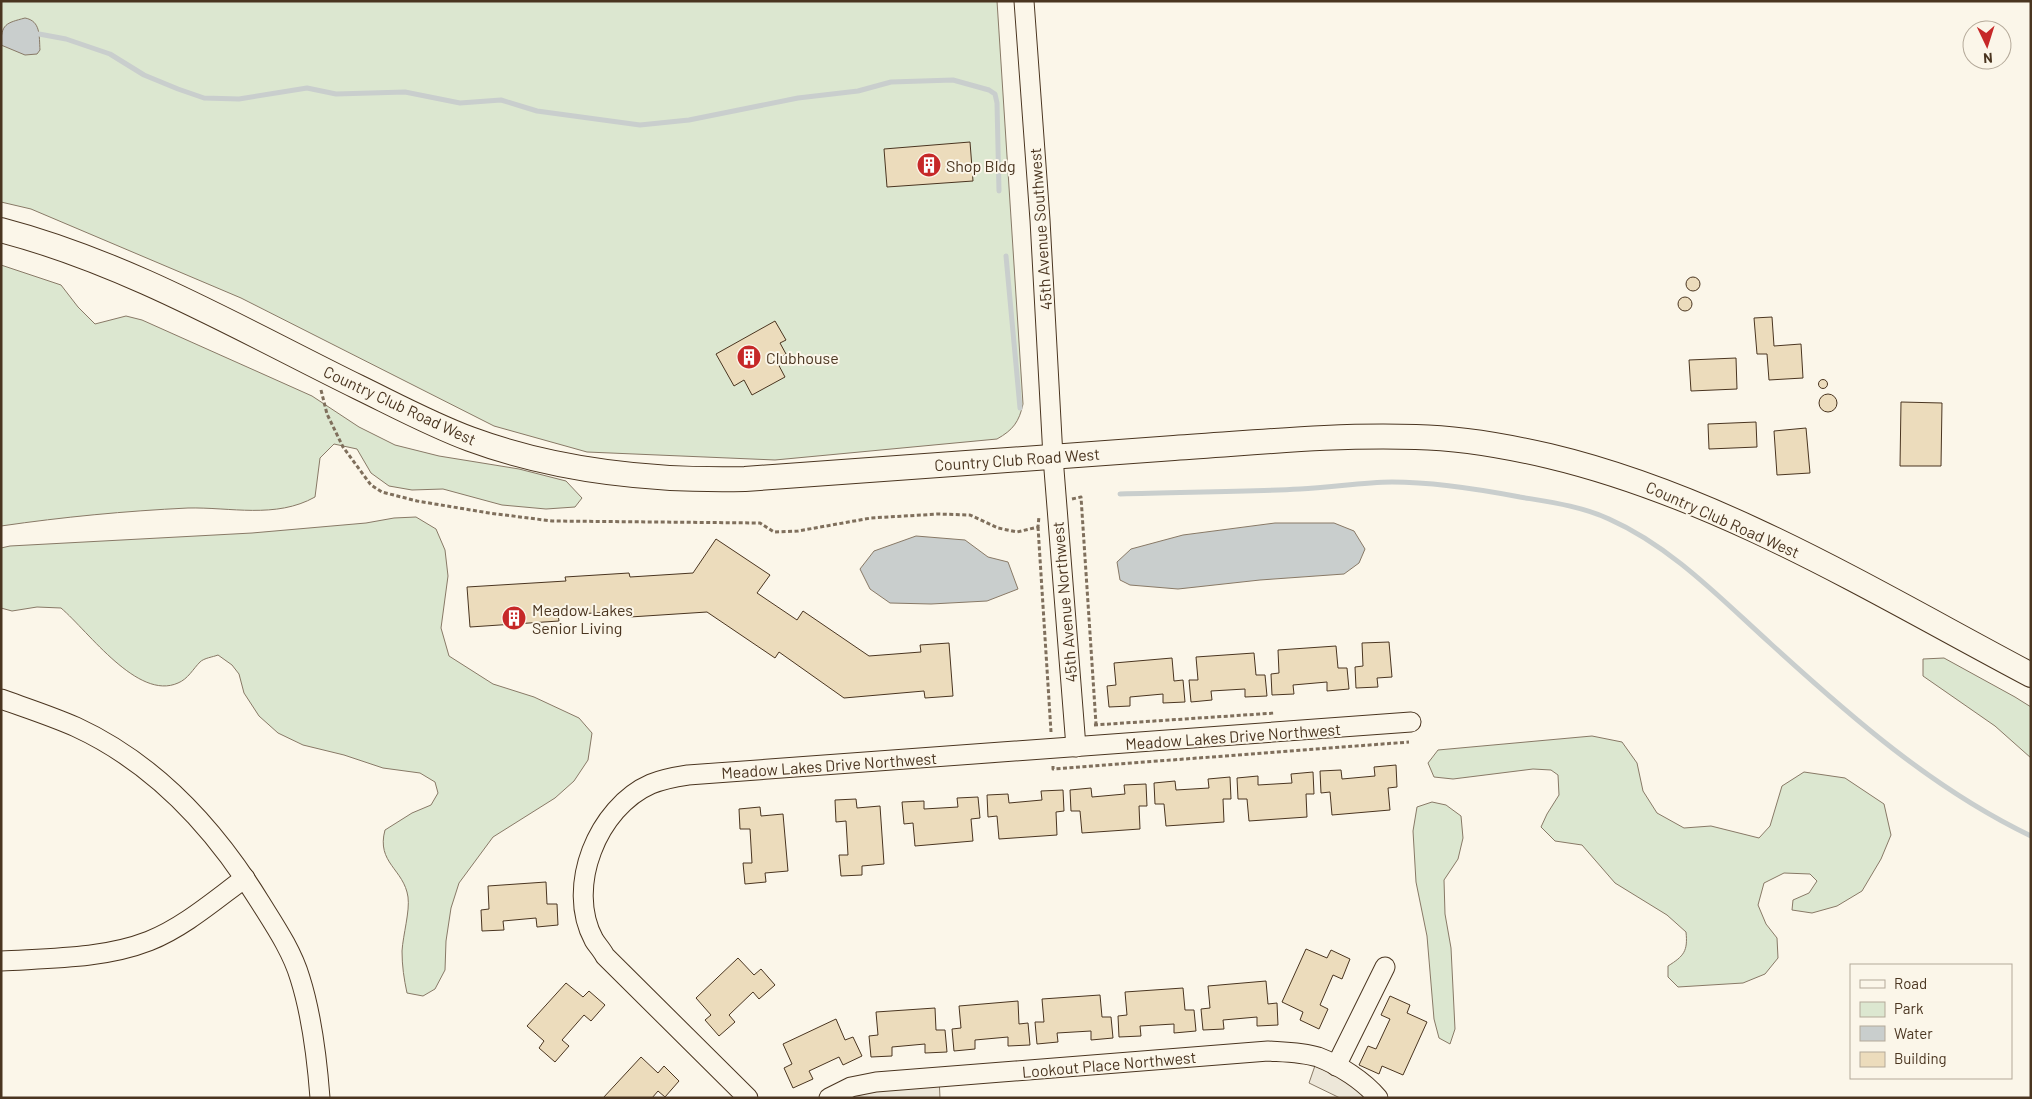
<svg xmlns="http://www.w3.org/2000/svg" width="2032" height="1099" font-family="Barlow,sans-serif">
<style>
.green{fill:#dce7d0;stroke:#887966}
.parking{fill:#ede7d9;stroke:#887966}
.water{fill:#c9cecd;stroke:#887966}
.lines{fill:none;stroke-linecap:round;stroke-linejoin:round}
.stream{stroke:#c9cecd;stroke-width:5}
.building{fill:#ecdcbc;stroke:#4a3520}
.minor-casing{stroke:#4a3520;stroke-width:21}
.major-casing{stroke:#4a3520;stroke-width:26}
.path{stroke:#7f6f5c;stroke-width:3;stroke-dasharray:4 2.5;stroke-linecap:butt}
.minor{stroke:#fbf6e9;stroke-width:19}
.major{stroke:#fbf6e9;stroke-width:24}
.labels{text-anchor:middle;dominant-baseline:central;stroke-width:4;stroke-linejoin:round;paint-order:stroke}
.poi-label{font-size:16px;fill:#4a3520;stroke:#fbf6e9;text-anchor:start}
.street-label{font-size:16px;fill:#4a3520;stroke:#fbf6e9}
</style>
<rect width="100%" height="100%" fill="#fbf6e9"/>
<!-- green -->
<g class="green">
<path d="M1,1H997L1023,404C1019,422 1013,430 997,439L775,460L587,452L494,426L241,298L31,209L1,202Z"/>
<path d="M1,265L61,285L78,307L95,324L126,316L142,320L312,396L359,427L395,445L439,456L519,469L566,481L582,498L575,507L546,509L502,505L443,489L412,490L389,486L371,473L357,449L334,444L320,458L315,497C276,519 230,507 188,508C125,511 63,517 1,526Z"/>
<path d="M416,517L436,529L445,550L448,576L441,628L449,656L493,684L534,697L579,718L592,733L588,760L574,781L555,798L493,837L459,883L451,908L446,941L445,970L435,989L423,996L407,993C404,979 402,966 402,951C403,935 410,911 408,897C404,869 376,863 385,830L412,813L431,805L438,793L435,782L420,773L383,768L344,755L303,745L278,733L259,716L244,693L239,674L232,665L218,655C213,657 204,658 200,662C193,669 188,679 178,683C138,701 89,632 61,608L37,607L12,611L1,608V548L10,546L252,533L366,523L394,518Z"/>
<polygon points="1944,658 2015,697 2031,707 2031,758 1995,726 1923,676 1923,659"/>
<path d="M1592,736L1622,742L1637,763L1643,791L1657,813L1684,828L1711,826L1759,838L1770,826L1782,786L1804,772L1845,778L1884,804L1891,835L1881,859L1862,891L1837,906L1812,913L1792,910L1793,900L1809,893L1817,881L1810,874L1784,873L1764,883L1758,905L1766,924L1777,938L1778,958L1765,974L1743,983L1678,987L1668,977V966C1684,956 1688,951 1686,932L1667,915L1615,883L1582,845L1555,841L1541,827L1547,814L1559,795L1558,775L1551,770L1533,769L1453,779L1434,777L1428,763L1438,750Z"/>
<polygon points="1432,802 1446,805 1461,816 1463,838 1458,859 1444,880 1445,914 1451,948 1455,1029 1450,1044 1439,1038 1434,1019 1427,936 1416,882 1413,831 1417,807"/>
</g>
<!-- parking -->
<g class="parking">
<polygon points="1318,1057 1378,1098 1340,1098 1309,1083"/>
<polygon points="939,1077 940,1098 840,1098"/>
</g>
<!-- water -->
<g class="water">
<path d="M25,18C41,21 39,36 40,50L37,54L25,55L1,45C1,24 6,23 25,18Z"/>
<polygon points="1275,523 1334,523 1354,531 1365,549 1359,563 1344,574 1260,580 1178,589 1130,585 1120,580 1117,562 1131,549 1183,535"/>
<polygon points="916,536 965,540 988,557 1008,562 1018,589 987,601 931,604 890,603 870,589 860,569 874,551"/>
</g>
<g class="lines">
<!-- stream -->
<g class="stream">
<polyline points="39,34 66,39 110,54 144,75 178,89 204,98 239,99 307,88 336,94 405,92 460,103 501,100 537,111 640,125 689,120 798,98 858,91 891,82 953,80 989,90 995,94 997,103 999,191"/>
<polyline points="1006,256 1020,408"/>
<path d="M1120,494C1180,492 1240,492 1300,489C1331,488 1361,482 1392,482C1435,482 1478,489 1520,497C1550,502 1581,506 1609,519C1672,547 1721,599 1771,644C1851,717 1933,789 2031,836"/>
</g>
</g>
<!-- building -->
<g class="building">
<polygon points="970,142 973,181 887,187 884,149"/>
<circle cx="1693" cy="284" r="7"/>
<circle cx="1685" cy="304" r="7"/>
<polygon points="1772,317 1774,346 1801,344 1803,378 1769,380 1767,354 1757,354 1754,318"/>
<polygon points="775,321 786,340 780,343 786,354 776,360 785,377 752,395 744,380 734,386 716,354"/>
<polygon points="1736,358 1737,389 1691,391 1689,360"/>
<circle cx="1823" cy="384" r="4.5"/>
<circle cx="1828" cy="403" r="9"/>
<polygon points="1901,402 1942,403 1941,466 1900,466"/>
<polygon points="1756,422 1757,447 1709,449 1708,424"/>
<polygon points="1806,428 1810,473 1777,475 1774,431"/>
<polygon points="716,539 770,575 757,593 797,620 803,611 869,656 921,652 920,645 949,643 953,696 925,698 924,691 844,698 779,652 775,658 707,612 630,617 630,611 558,615 559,621 470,627 467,587 566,581 565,577 629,573 630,577 693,573"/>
<polygon points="1389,642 1392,677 1377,678 1378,687 1356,688 1355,667 1363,666 1362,643"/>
<polygon points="1336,646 1338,668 1347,668 1349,689 1327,691 1327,682 1293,685 1294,694 1272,695 1271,674 1279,673 1278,650"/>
<polygon points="1254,653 1256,675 1265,675 1267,696 1245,697 1245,689 1211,691 1212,700 1191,702 1189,680 1198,680 1196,657"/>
<polygon points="1172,658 1174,681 1183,680 1185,702 1163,703 1163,694 1130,697 1130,706 1109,707 1107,686 1116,685 1114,663"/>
<polygon points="1396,765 1397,787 1388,788 1390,810 1332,815 1330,792 1321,793 1320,771 1341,770 1342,779 1375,776 1374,767"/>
<polygon points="1313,772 1314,794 1306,794 1307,817 1249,821 1247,799 1238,799 1237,778 1258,776 1258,785 1292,783 1291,774"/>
<polygon points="1230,777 1231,799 1223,799 1224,822 1166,826 1164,804 1155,804 1154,783 1175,781 1176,790 1209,788 1208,779"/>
<polygon points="1146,784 1147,806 1139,806 1140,829 1082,833 1080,811 1071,811 1070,790 1091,788 1092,797 1125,794 1124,785"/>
<polygon points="1063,790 1064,811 1056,812 1057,835 999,839 997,816 988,817 987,795 1008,794 1009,803 1042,800 1041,791"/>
<polygon points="978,797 980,818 971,819 973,841 915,846 913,823 904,824 902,802 924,801 924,809 958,807 957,798"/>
<polygon points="856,799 857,808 880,806 884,864 862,866 862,875 841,876 839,855 848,855 846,821 836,822 835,800"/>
<polygon points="760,807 761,816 783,814 788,871 765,873 766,882 745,884 743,863 752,863 750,829 740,829 739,809"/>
<polygon points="546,882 547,904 557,904 558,925 537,927 536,918 503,921 504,930 482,931 481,910 489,909 488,886"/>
<polygon points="1306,949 1327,958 1331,950 1350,959 1342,979 1333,975 1320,1005 1328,1009 1319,1029 1300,1020 1303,1012 1282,1002"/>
<polygon points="738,958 754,975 761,969 775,985 759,999 753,992 729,1015 735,1022 719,1036 705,1020 711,1015 696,998"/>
<polygon points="1266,981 1268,1004 1277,1003 1278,1025 1257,1026 1257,1017 1223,1020 1224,1029 1203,1030 1201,1009 1210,1008 1208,986"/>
<polygon points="566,983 583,997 589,991 605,1005 591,1021 584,1015 562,1040 569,1046 555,1062 539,1048 544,1041 527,1026"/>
<polygon points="1183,988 1185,1010 1194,1010 1196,1031 1174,1033 1174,1024 1140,1026 1141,1036 1119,1037 1118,1016 1127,1015 1125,992"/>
<polygon points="1100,995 1102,1017 1111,1017 1113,1038 1091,1040 1091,1031 1057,1033 1058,1042 1037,1044 1035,1022 1044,1022 1042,999"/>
<polygon points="1390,996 1410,1005 1407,1013 1427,1022 1403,1075 1382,1066 1379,1074 1359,1065 1368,1046 1376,1049 1390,1019 1381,1015"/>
<polygon points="1018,1001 1019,1024 1028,1023 1030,1045 1008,1046 1008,1037 975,1040 975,1049 954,1051 952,1029 961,1028 959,1006"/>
<polygon points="935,1008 936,1030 945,1030 947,1052 925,1053 925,1044 892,1047 892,1056 871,1057 869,1036 878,1035 876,1012"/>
<polygon points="836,1019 845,1040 853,1037 862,1056 843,1065 839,1057 809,1071 813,1079 793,1088 784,1068 792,1064 783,1044"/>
<polygon points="641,1057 658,1073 664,1066 679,1081 665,1097 658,1091 652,1098 603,1098"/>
</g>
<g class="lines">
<defs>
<g id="minor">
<polyline points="1024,1 1040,220 1053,457 1076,747"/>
<path d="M1,699C26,708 51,716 76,727C154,763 215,829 260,902C275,926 292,951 300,978C312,1016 317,1058 320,1098"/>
<path d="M1,961C50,958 103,959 149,941C184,927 215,900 245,878"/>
<polyline points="1336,1066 1385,967"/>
<path d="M748,1098L605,956C602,950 597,945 594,940C565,887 598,807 651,784C663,779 675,777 688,775L1411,722"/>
<path d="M829,1098L851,1087L876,1082L1268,1051C1284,1052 1302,1052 1318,1057C1339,1065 1364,1081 1378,1098"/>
</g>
<path id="major" d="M1,230C127,263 242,330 358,387C395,405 432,425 470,439C557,471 653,481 745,479C888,469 1031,458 1174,448C1254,443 1336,434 1416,437C1460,438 1506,446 1549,456C1721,497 1876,593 2031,675"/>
</defs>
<!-- minor casing -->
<use href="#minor" class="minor-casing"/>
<!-- major casing -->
<use href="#major" class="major-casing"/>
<!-- path -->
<g class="path">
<polyline points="321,390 327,414 343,447 371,485 382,492 417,501 489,513 552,521 760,523 774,532 798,531 871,518 938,514 970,515 998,528 1017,532 1038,527 1039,516"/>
<polyline points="1072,499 1081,497 1096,724"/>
<polyline points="1038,527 1051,732"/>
<polyline points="1094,725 1275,713"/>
<polyline points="1053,766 1053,769 1409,742"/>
</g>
<!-- minor -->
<use href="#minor" class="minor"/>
<!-- major -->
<use href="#major" class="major"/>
</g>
<!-- icons -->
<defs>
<symbol id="building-disc" viewBox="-11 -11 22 22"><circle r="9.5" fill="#c62828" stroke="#fbf6e9"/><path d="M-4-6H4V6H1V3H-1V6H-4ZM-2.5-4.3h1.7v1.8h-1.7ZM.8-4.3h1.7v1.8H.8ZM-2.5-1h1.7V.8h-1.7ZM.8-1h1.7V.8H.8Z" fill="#fff"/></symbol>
</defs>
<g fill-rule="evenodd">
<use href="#building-disc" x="915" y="151" width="28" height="28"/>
<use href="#building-disc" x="735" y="343" width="28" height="28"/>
<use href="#building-disc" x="500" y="604" width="28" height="28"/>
</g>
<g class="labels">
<!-- poi labels -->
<g class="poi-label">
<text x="946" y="165">Shop Bldg</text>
<text x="766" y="357">Clubhouse</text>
<text x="532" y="609">Meadow Lakes<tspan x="532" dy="18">Senior Living</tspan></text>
</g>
<!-- street labels -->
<g class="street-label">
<text transform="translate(1040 229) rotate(-94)">45th Avenue Southwest</text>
<text transform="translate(400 405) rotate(25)">Country Club Road West</text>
<text transform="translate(1017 459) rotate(-4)">Country Club Road West</text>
<text transform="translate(1723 519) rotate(24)">Country Club Road West</text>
<text transform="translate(1064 602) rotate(-95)">45th Avenue Northwest</text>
<text transform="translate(1233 736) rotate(-4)">Meadow Lakes Drive Northwest</text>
<text transform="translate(829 765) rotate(-4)">Meadow Lakes Drive Northwest</text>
<text transform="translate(1109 1064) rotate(-5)">Lookout Place Northwest</text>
</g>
</g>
<!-- border -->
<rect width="2032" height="1099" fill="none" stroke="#4a3520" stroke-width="5"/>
<!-- legend -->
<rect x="1850" y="964" width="162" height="115" fill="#fbf6e9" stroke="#b4a999"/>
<rect x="1860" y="980" width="25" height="8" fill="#fbf6e9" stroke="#b4a999"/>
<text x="1894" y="989" font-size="15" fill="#4a3520">Road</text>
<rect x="1860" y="1002" width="25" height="15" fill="#dce7d0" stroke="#b4a999"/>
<text x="1894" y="1014" font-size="15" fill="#4a3520">Park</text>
<rect x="1860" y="1026" width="25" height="15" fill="#c9cecd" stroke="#b4a999"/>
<text x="1894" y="1039" font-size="15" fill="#4a3520">Water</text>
<rect x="1860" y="1052" width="25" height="15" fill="#ecdcbc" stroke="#b4a999"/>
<text x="1894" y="1064" font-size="15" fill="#4a3520">Building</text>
<!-- north arrow -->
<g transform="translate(1987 45) rotate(176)"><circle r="24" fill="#fbf6e9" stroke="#b4a999"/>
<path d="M0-4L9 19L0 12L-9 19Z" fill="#c62828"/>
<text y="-8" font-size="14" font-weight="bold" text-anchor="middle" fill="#4a3520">N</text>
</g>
</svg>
